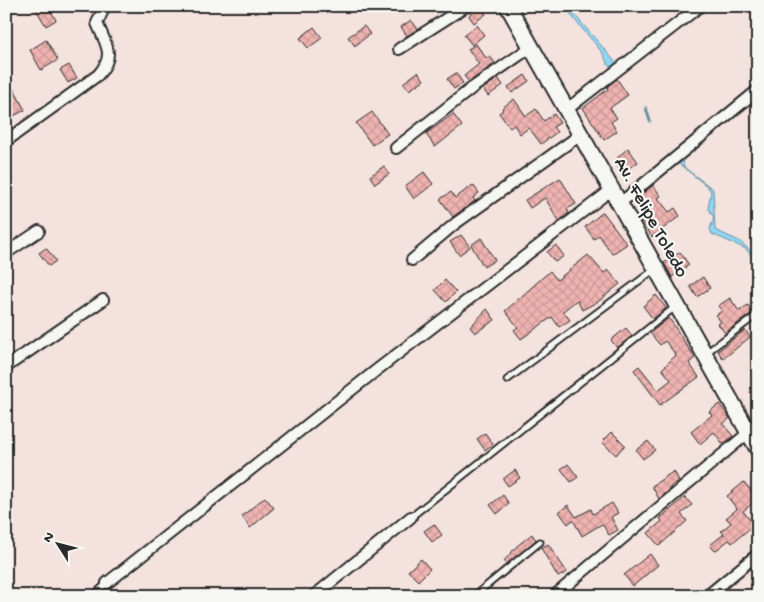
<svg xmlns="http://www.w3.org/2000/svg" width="764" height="602" font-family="'Gochi Hand',sans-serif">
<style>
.water{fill:#91d6f2;stroke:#6892a2}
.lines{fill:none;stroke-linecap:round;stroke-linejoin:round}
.stream{stroke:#6892a2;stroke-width:3}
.building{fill:url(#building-cross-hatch);stroke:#2b2b2b}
.service-casing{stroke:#2b2b2b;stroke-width:9}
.minor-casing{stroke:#2b2b2b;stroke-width:14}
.secondary-casing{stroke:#2b2b2b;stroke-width:19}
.service{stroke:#f6f6f2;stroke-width:5}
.minor{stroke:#f6f6f2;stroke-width:10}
.secondary{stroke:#f6f6f2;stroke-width:15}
.labels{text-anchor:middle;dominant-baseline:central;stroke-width:4.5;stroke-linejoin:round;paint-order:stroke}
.street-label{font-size:19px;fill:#2b2b2b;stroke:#f6f6f2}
</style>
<defs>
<pattern id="building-cross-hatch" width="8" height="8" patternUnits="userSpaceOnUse" patternTransform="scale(1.25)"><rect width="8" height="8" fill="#efb3b0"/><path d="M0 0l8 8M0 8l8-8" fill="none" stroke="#cd9a98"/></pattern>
</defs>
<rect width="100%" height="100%" fill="#f4e2de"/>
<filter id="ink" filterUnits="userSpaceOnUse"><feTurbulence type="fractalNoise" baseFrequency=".02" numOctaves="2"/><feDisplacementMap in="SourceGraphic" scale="10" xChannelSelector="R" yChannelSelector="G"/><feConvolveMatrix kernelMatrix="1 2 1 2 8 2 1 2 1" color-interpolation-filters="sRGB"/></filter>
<g filter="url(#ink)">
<!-- water -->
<g class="water">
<path d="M565,6H567L617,64L611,68C606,64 606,59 603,54C591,37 576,24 565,6Z"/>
<polygon points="684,161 683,165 686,169 713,189 715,230 739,241 758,257 758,264 746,249 712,234 710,229 714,218 708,208 711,192 708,187 678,163"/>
</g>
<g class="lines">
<!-- stream -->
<polyline class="stream" points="646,108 650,121"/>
</g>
<!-- building -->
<g class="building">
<polygon points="34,6 48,6 56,20 46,26"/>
<polygon points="475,6 481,6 486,14 474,23 469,16"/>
<polygon points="411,20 418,29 407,36 401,27"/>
<polygon points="477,25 484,35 472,45 464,35"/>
<polygon points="364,26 370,34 355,46 348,37"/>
<polygon points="314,27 322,38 308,48 300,38"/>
<polygon points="46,40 58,60 41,70 30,50"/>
<polygon points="476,44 486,58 490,56 495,63 469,82 464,76 479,64 468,49"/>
<polygon points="69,65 77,78 68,83 60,70"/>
<polygon points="418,72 424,80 409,90 403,83"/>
<polygon points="456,73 463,83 454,89 447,79"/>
<polygon points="6,75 25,110 6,120 6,107 10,105 6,100"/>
<polygon points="525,75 529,81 512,93 508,87"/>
<polygon points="498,78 503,85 488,96 483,89"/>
<polygon points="617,79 628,95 610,108 617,118 611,122 617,131 604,140 583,108 608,89 607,87"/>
<polygon points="514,99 526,116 536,109 544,121 554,114 560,123 553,127 557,132 541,144 529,128 520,134 514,125 510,128 499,113 503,110 502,108"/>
<polygon points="372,112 388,134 372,145 356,123"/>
<polygon points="453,114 462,126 435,147 426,134"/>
<polygon points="628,148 638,162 622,173 617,166 620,164 616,159"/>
<polygon points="384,166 389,174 375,184 370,176"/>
<polygon points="424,172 433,184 414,199 405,186"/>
<polygon points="560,178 576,204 567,209 569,213 559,221 545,198 530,208 525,200"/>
<polygon points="473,185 479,193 473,198 475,201 453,217 440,199 451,192 455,198"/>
<polygon points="653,185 661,196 658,198 669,212 675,208 680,216 652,237 641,221 643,220 634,201"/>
<polygon points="603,212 627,244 612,254 599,235 594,239 585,227"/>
<polygon points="461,235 470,247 459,255 450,242"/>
<polygon points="481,238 495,260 484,267 471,245"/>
<polygon points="556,245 564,256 555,262 547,252"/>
<polygon points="46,248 56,261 49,266 39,253"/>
<polygon points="680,252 689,265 672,277 664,263"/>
<polygon points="588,255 604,273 608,270 620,284 599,301 582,310 577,300 563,311 570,320 559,327 552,317 521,339 514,330 518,327 505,311 550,271 557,280"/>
<polygon points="703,277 710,288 697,297 690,286"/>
<polygon points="445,280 456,292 446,302 435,290"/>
<polygon points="656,295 666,308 653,319 643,306"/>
<polygon points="730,298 739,311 748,305 753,312 725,333 718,324 721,322 716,315 722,311 718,306"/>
<polygon points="487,309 495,320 475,333 470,327"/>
<polygon points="669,318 695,358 689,363 699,377 660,405 634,370 639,366 658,390 671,380 662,369 676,355 665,341 660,345 650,333"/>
<polygon points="626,328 632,336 617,348 611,340"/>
<polygon points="745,330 750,337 723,359 718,351"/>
<polygon points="719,404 730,418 723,424 733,436 723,444 714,432 700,444 691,432 712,415 709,412"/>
<polygon points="612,432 625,445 616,455 602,442"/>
<polygon points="485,433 493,444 485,450 477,439"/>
<polygon points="648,441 655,450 643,459 636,450"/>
<polygon points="568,464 578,477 571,482 561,469"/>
<polygon points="515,470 520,478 508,486 503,479"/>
<polygon points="674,471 679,481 670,487 671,489 659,499 652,486"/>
<polygon points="744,482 758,499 743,511 754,525 732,543 729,540 715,551 710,545 724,534 721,531 731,523 726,518 737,509 727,496"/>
<polygon points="503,495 509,504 497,514 490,505"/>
<polygon points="265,497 274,508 250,528 242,516"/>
<polygon points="685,497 692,505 681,514 687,521 659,546 648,533 662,521 660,518"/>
<polygon points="612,503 618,513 611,517 618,530 609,535 602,524 582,536 573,520 568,524 559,512 568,505 576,517 591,509 593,514"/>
<polygon points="434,524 442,535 432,542 424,531"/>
<polygon points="532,534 536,540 507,564 504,561 517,546"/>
<polygon points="548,544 567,572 558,577 541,548"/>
<polygon points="650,554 658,565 633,586 624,575"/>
<polygon points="421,559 430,569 418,581 408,571"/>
</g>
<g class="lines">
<defs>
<g id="service">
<polyline points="706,353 758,314"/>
<polyline points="507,380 655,269"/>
<polyline points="411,517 675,307"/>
<polyline points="93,596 107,583"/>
<polyline points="474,596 540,542"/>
</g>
<g id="minor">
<polyline points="399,49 466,6"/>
<polyline points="566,110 700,6"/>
<path d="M6,141L98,75C116,55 106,45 97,23L105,6"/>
<polyline points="396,148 472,88 531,47"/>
<polyline points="619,204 758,90"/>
<polyline points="6,253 39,231"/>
<polyline points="412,260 456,223 580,135"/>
<polyline points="6,367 103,300"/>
<polyline points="107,583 378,369 611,190"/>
<polyline points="314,596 411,517"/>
<polyline points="554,596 748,433"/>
<polyline points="707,596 758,554"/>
</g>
<polyline id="secondary" points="508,6 758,449"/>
</defs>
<!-- service casing -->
<use href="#service" class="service-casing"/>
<!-- minor casing -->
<use href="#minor" class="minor-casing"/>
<!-- secondary casing -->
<use href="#secondary" class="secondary-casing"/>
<!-- service -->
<use href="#service" class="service"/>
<!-- minor -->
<use href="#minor" class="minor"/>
<!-- secondary -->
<use href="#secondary" class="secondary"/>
</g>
</g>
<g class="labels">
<!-- street labels -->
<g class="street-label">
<text transform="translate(650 218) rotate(61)">Av. Felipe Toledo</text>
</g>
</g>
<!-- margin -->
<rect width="764" height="602" fill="none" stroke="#f6f6f2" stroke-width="25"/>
<rect x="12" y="12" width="739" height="577" fill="none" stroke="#2b2b2b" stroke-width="2" filter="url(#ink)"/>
<!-- north arrow -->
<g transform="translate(58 544) rotate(306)" stroke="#f6f6f2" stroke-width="4" paint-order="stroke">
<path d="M0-4L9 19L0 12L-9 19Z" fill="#2b2b2b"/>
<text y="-8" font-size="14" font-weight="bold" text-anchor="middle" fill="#2b2b2b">N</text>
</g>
</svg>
